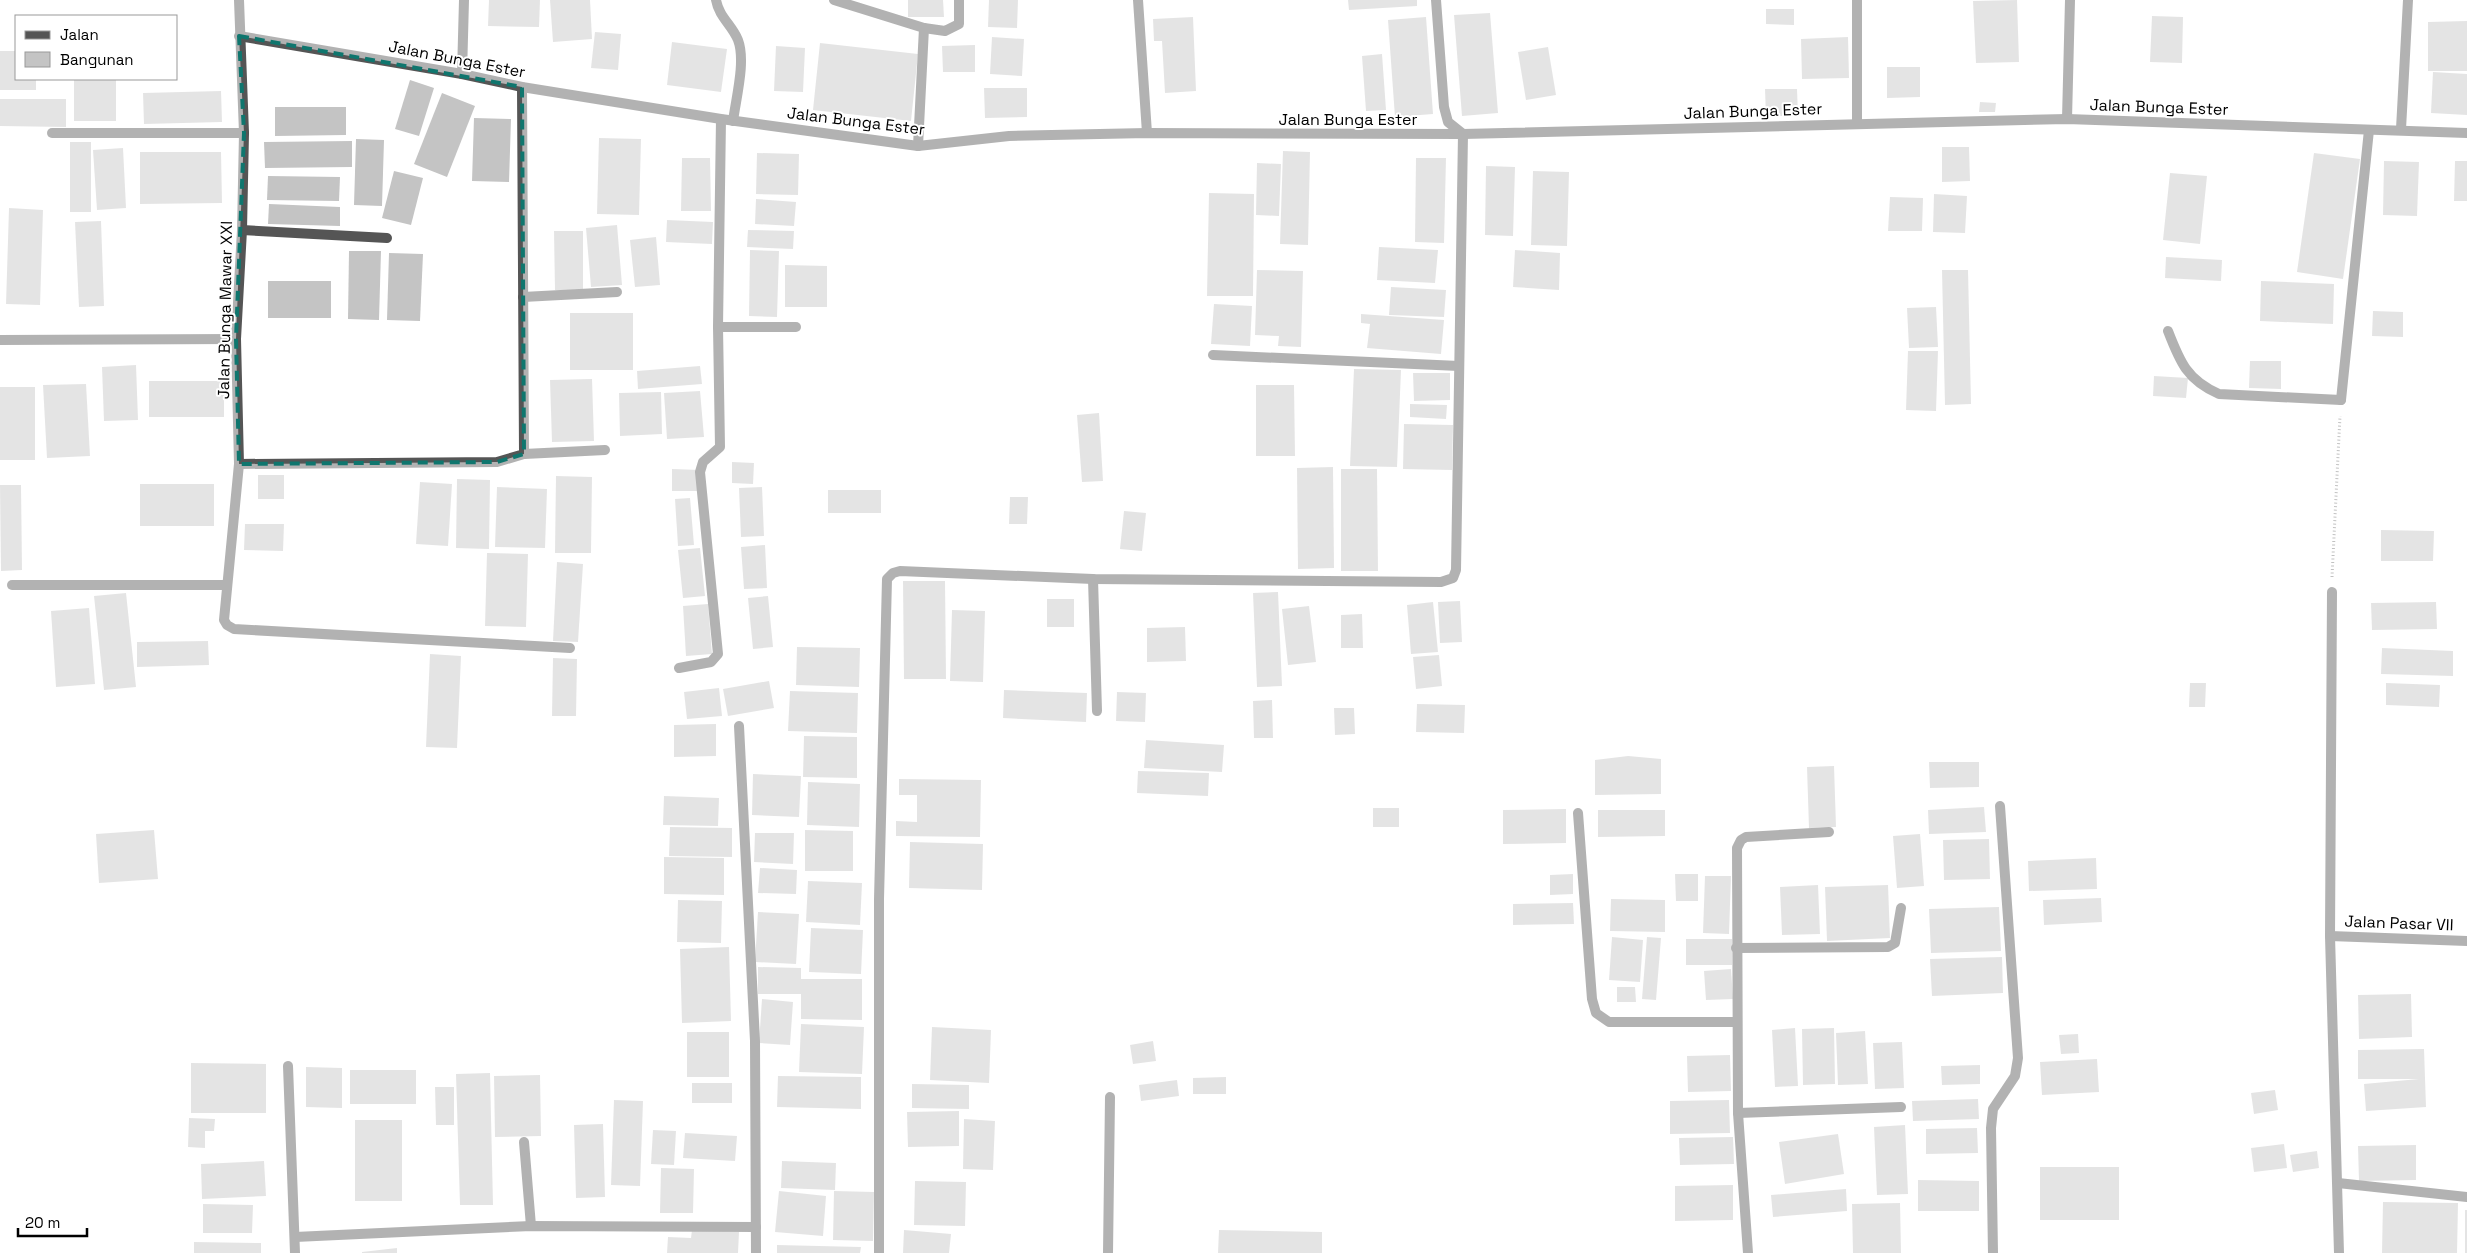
<svg xmlns="http://www.w3.org/2000/svg" width="2467" height="1253" font-family="'Space Grotesk',sans-serif">
<style>
.building{fill:#c4c4c4}
.lines{fill:none;stroke-linecap:round;stroke-linejoin:round}
.path{stroke:#777;stroke-width:3;stroke-dasharray:1 2.5;stroke-linecap:butt}
.service{stroke:#555;stroke-width:10}
.minor{stroke:#555;stroke-width:10}
.marked{fill:none;stroke:#0f766e;stroke-width:4;stroke-dasharray:10 6;stroke-linejoin:round}
.labels{text-anchor:middle;dominant-baseline:central;stroke-width:4;stroke-linejoin:round;paint-order:stroke}
.street-label{font-size:16px;fill:#000;stroke:#fff}
</style>
<rect width="100%" height="100%" fill="#fff"/>
<!-- building -->
<g class="building">
<polygon points="489,0 540,0 539,27 488,26"/>
<polygon points="550,0 590,0 592,39 553,42"/>
<polygon points="908,0 943,0 944,17 908,17"/>
<polygon points="989,0 1018,0 1017,28 988,27"/>
<polygon points="1348,0 1417,0 1417,6 1349,10"/>
<polygon points="2017,0 2019,62 1976,63 1973,1"/>
<polygon points="1766,9 1794,9 1794,25 1766,24"/>
<polygon points="1490,13 1498,113 1462,116 1454,15"/>
<polygon points="2152,16 2183,17 2182,63 2150,62"/>
<polygon points="1193,17 1196,91 1165,93 1162,41 1154,41 1153,19"/>
<polygon points="1426,17 1433,114 1395,117 1388,20"/>
<polygon points="2467,21 2467,71 2428,71 2428,22"/>
<polygon points="595,32 621,34 618,70 591,68"/>
<polygon points="992,37 1024,39 1022,76 990,74"/>
<polygon points="1848,37 1849,78 1802,79 1801,39"/>
<polygon points="672,42 727,49 721,92 667,85"/>
<polygon points="820,43 918,54 911,121 813,110"/>
<polygon points="975,45 975,72 943,72 942,46"/>
<polygon points="776,46 805,48 803,92 774,91"/>
<polygon points="1548,47 1556,95 1526,100 1518,52"/>
<polygon points="0,51 16,51 16,79 36,79 36,90 0,90"/>
<polygon points="1382,54 1386,110 1366,111 1362,56"/>
<polygon points="1887,67 1920,67 1920,97 1887,98"/>
<polygon points="2433,72 2467,74 2467,115 2431,113"/>
<rect x="74" y="79" width="42" height="42"/>
<polygon points="410,80 434,88 419,136 395,129"/>
<polygon points="984,88 1027,88 1027,117 985,118"/>
<polygon points="1765,89 1797,89 1798,116 1766,116"/>
<polygon points="221,91 222,122 144,124 143,93"/>
<polygon points="442,93 475,106 447,177 414,164"/>
<polygon points="0,99 66,99 66,127 0,126"/>
<polygon points="1980,102 1996,103 1995,112 1979,112"/>
<polygon points="275,107 346,107 346,135 275,136"/>
<polygon points="474,118 511,119 509,182 472,181"/>
<polygon points="599,138 641,139 639,215 597,214"/>
<polygon points="356,139 384,140 382,206 354,205"/>
<polygon points="352,141 352,167 265,168 264,142"/>
<rect x="70" y="142" width="21" height="70"/>
<polygon points="1942,147 1969,147 1970,181 1942,182"/>
<polygon points="123,148 126,208 97,210 93,150"/>
<polygon points="1283,151 1310,152 1308,245 1280,244"/>
<polygon points="140,152 221,152 222,203 140,204"/>
<polygon points="757,153 799,154 798,195 756,194"/>
<polygon points="2314,153 2360,159 2343,279 2297,272"/>
<polygon points="682,158 710,158 711,211 681,211"/>
<polygon points="1416,158 1446,158 1444,243 1415,242"/>
<polygon points="2384,161 2419,162 2417,216 2383,215"/>
<polygon points="2455,161 2467,161 2467,201 2454,201"/>
<polygon points="1257,163 1281,164 1279,216 1256,215"/>
<polygon points="1486,166 1515,167 1513,236 1485,235"/>
<polygon points="394,171 423,178 411,225 382,218"/>
<polygon points="1533,171 1569,172 1567,246 1531,245"/>
<polygon points="2170,173 2207,176 2200,244 2163,240"/>
<polygon points="268,176 340,177 339,201 267,200"/>
<polygon points="1209,193 1254,194 1253,296 1207,296"/>
<polygon points="1934,194 1967,196 1965,233 1933,232"/>
<polygon points="1890,197 1923,198 1922,231 1888,231"/>
<polygon points="756,199 796,202 794,226 755,224"/>
<polygon points="269,204 340,207 340,226 268,224"/>
<polygon points="9,208 43,210 40,305 6,304"/>
<polygon points="667,220 713,222 712,244 666,242"/>
<polygon points="101,221 104,306 79,307 75,222"/>
<polygon points="617,225 622,285 591,287 586,228"/>
<polygon points="748,230 794,231 793,249 747,247"/>
<polygon points="554,231 583,231 583,290 555,290"/>
<polygon points="656,237 660,285 635,287 630,240"/>
<polygon points="1379,247 1438,250 1435,283 1377,280"/>
<polygon points="750,250 779,251 777,317 749,316"/>
<polygon points="1515,250 1560,253 1559,290 1513,287"/>
<polygon points="349,251 381,251 379,320 348,319"/>
<polygon points="389,253 423,254 420,321 387,320"/>
<polygon points="2166,257 2222,260 2221,281 2165,278"/>
<polygon points="785,265 827,266 827,307 785,307"/>
<polygon points="1257,270 1303,271 1301,347 1278,346 1279,336 1255,335"/>
<polygon points="1942,270 1968,270 1971,404 1945,405"/>
<rect x="268" y="281" width="63" height="37"/>
<polygon points="2261,281 2334,284 2333,324 2260,321"/>
<polygon points="1391,287 1446,290 1444,317 1389,315"/>
<polygon points="1214,304 1252,306 1250,346 1211,344"/>
<polygon points="1936,307 1938,347 1909,348 1907,308"/>
<polygon points="2373,311 2403,312 2403,337 2372,336"/>
<rect x="570" y="313" width="63" height="57"/>
<polygon points="1361,314 1444,320 1441,354 1367,348 1370,324 1361,323"/>
<polygon points="1908,351 1938,351 1936,411 1906,410"/>
<polygon points="2250,361 2281,361 2281,389 2249,388"/>
<polygon points="136,365 138,420 104,421 102,367"/>
<polygon points="700,366 702,384 638,389 637,371"/>
<polygon points="1354,369 1401,370 1397,467 1350,466"/>
<polygon points="1413,373 1450,373 1450,400 1414,401"/>
<polygon points="2154,376 2188,378 2186,398 2153,396"/>
<polygon points="592,379 594,441 552,442 550,380"/>
<rect x="149" y="381" width="75" height="36"/>
<polygon points="86,384 90,456 47,458 43,385"/>
<polygon points="1256,385 1294,385 1295,456 1256,456"/>
<rect x="0" y="387" width="35" height="73"/>
<polygon points="700,391 704,437 667,439 664,393"/>
<polygon points="661,392 662,434 620,436 619,393"/>
<polygon points="1410,404 1447,405 1446,419 1410,417"/>
<polygon points="1099,413 1103,481 1082,482 1077,415"/>
<polygon points="1404,424 1453,425 1452,470 1403,469"/>
<polygon points="732,462 754,463 753,484 732,483"/>
<polygon points="1333,467 1334,568 1298,569 1297,468"/>
<polygon points="672,469 700,470 699,491 672,491"/>
<polygon points="1341,469 1377,469 1378,571 1341,571"/>
<rect x="258" y="475" width="26" height="24"/>
<polygon points="556,476 592,477 591,553 555,553"/>
<polygon points="457,479 490,480 489,549 456,548"/>
<polygon points="420,482 452,484 448,546 416,544"/>
<rect x="140" y="484" width="74" height="42"/>
<polygon points="0,485 21,485 22,570 1,571"/>
<polygon points="497,487 547,489 545,548 495,547"/>
<polygon points="762,487 764,536 741,537 739,488"/>
<rect x="828" y="490" width="53" height="23"/>
<polygon points="1010,497 1028,497 1027,524 1009,524"/>
<polygon points="690,498 694,545 678,546 675,499"/>
<polygon points="1124,511 1146,513 1142,551 1120,549"/>
<polygon points="245,524 284,524 283,551 244,550"/>
<polygon points="2381,530 2434,531 2433,561 2381,561"/>
<polygon points="765,545 767,588 744,589 741,547"/>
<polygon points="700,548 705,596 683,598 678,550"/>
<polygon points="487,553 528,554 526,627 485,626"/>
<polygon points="557,562 583,564 578,642 553,641"/>
<polygon points="903,581 945,581 946,679 904,679"/>
<polygon points="1278,592 1282,686 1257,687 1253,593"/>
<polygon points="126,593 136,687 104,690 94,596"/>
<polygon points="768,596 773,647 753,649 748,598"/>
<rect x="1047" y="599" width="27" height="28"/>
<polygon points="1460,601 1462,642 1440,643 1438,602"/>
<polygon points="1433,602 1438,652 1411,654 1407,605"/>
<polygon points="2436,602 2437,629 2372,630 2371,603"/>
<polygon points="708,604 712,654 686,656 683,606"/>
<polygon points="1309,606 1316,662 1288,665 1282,609"/>
<polygon points="89,608 95,684 56,687 51,611"/>
<polygon points="952,610 985,611 983,682 950,681"/>
<polygon points="1362,614 1363,648 1341,648 1341,615"/>
<polygon points="1185,627 1186,661 1147,662 1147,628"/>
<polygon points="208,641 209,665 137,667 137,642"/>
<polygon points="797,647 860,648 859,687 796,685"/>
<polygon points="2382,648 2453,651 2453,676 2381,674"/>
<polygon points="430,654 461,656 457,748 426,747"/>
<polygon points="1439,655 1442,686 1416,689 1413,657"/>
<polygon points="553,658 577,659 576,716 552,716"/>
<polygon points="769,681 774,708 728,716 723,689"/>
<polygon points="2190,683 2206,683 2205,707 2189,707"/>
<polygon points="2386,683 2440,685 2439,707 2386,705"/>
<polygon points="719,688 722,716 687,719 684,692"/>
<polygon points="1004,690 1087,693 1086,722 1003,718"/>
<polygon points="790,691 858,693 857,733 788,731"/>
<polygon points="1117,692 1146,693 1145,722 1116,721"/>
<polygon points="1272,700 1273,738 1254,738 1253,701"/>
<polygon points="1417,704 1465,705 1464,733 1416,732"/>
<polygon points="1334,708 1354,708 1355,734 1335,735"/>
<polygon points="716,724 716,756 674,757 674,725"/>
<polygon points="804,736 857,737 857,778 803,777"/>
<polygon points="1146,740 1224,745 1222,772 1144,768"/>
<polygon points="1628,756 1661,759 1661,794 1595,795 1595,760"/>
<polygon points="1929,762 1979,762 1979,787 1930,788"/>
<polygon points="1834,766 1836,827 1809,828 1807,767"/>
<polygon points="1138,771 1209,773 1208,796 1137,793"/>
<polygon points="753,774 801,776 799,817 752,815"/>
<polygon points="899,779 981,780 980,837 896,836 896,821 917,822 917,795 899,795"/>
<polygon points="808,782 860,784 859,827 807,825"/>
<polygon points="664,796 719,798 718,826 663,825"/>
<polygon points="1984,807 1986,832 1929,834 1928,810"/>
<rect x="1373" y="808" width="26" height="19"/>
<polygon points="1566,809 1566,843 1503,844 1503,810"/>
<polygon points="1598,810 1665,810 1665,836 1598,837"/>
<polygon points="670,827 732,828 732,857 669,856"/>
<polygon points="154,830 158,879 99,883 96,834"/>
<polygon points="805,830 853,831 853,871 805,871"/>
<polygon points="755,833 794,833 793,864 754,862"/>
<polygon points="1920,834 1924,886 1897,888 1893,836"/>
<polygon points="1989,839 1990,879 1944,880 1943,840"/>
<polygon points="910,842 983,844 982,890 909,888"/>
<polygon points="664,857 724,858 724,895 664,894"/>
<polygon points="2096,858 2097,889 2029,891 2028,861"/>
<polygon points="760,868 797,870 796,894 758,893"/>
<polygon points="1573,874 1573,894 1550,895 1550,875"/>
<polygon points="1675,874 1698,874 1698,901 1676,901"/>
<polygon points="1705,876 1731,876 1729,934 1703,933"/>
<polygon points="808,881 862,883 860,925 806,922"/>
<polygon points="1818,885 1820,934 1782,935 1780,887"/>
<polygon points="1888,885 1890,938 1827,941 1825,887"/>
<polygon points="2101,898 2102,922 2044,925 2043,900"/>
<polygon points="1611,899 1665,900 1665,932 1610,931"/>
<polygon points="678,900 722,901 721,943 677,942"/>
<polygon points="1573,903 1574,924 1513,925 1513,904"/>
<polygon points="1999,907 2001,951 1931,953 1929,909"/>
<polygon points="758,912 799,914 796,964 755,962"/>
<polygon points="811,928 863,930 861,974 809,972"/>
<polygon points="1612,937 1643,940 1640,982 1609,980"/>
<polygon points="1647,937 1661,938 1656,1000 1642,999"/>
<rect x="1686" y="939" width="46" height="26"/>
<polygon points="729,947 731,1021 682,1023 680,949"/>
<polygon points="2002,957 2003,993 1932,996 1930,959"/>
<polygon points="758,967 801,968 801,979 862,979 862,1020 801,1019 801,994 758,994"/>
<polygon points="1731,969 1733,999 1706,1000 1704,971"/>
<polygon points="1617,987 1635,987 1636,1002 1617,1002"/>
<polygon points="2411,994 2412,1037 2359,1039 2358,995"/>
<polygon points="762,999 793,1002 790,1045 759,1043"/>
<polygon points="801,1024 864,1027 862,1074 799,1072"/>
<polygon points="932,1027 991,1030 989,1083 930,1080"/>
<polygon points="1795,1028 1798,1086 1775,1087 1772,1030"/>
<polygon points="1834,1028 1835,1084 1803,1085 1802,1029"/>
<polygon points="1865,1031 1868,1084 1838,1085 1836,1033"/>
<rect x="687" y="1032" width="42" height="45"/>
<polygon points="2078,1034 2079,1053 2061,1054 2059,1035"/>
<polygon points="1153,1041 1156,1061 1133,1064 1130,1045"/>
<polygon points="1902,1042 1904,1088 1875,1089 1873,1043"/>
<polygon points="2424,1049 2426,1107 2366,1111 2364,1084 2419,1079 2358,1079 2358,1050"/>
<polygon points="1730,1055 1731,1091 1688,1092 1687,1056"/>
<polygon points="2097,1059 2099,1092 2042,1095 2040,1062"/>
<polygon points="191,1063 266,1064 266,1113 191,1113"/>
<polygon points="1980,1065 1980,1084 1942,1085 1941,1066"/>
<polygon points="306,1067 342,1068 342,1108 306,1107"/>
<rect x="350" y="1070" width="66" height="34"/>
<polygon points="490,1073 493,1205 460,1205 456,1074"/>
<polygon points="540,1075 541,1136 495,1137 494,1076"/>
<polygon points="778,1076 861,1077 861,1109 777,1107"/>
<polygon points="1226,1077 1226,1094 1193,1094 1193,1078"/>
<polygon points="1177,1080 1179,1096 1141,1101 1139,1085"/>
<rect x="692" y="1083" width="40" height="20"/>
<polygon points="912,1084 969,1085 969,1109 912,1108"/>
<polygon points="435,1087 454,1087 454,1125 436,1125"/>
<polygon points="2275,1090 2278,1110 2254,1114 2251,1093"/>
<polygon points="1978,1099 1979,1119 1913,1121 1912,1101"/>
<polygon points="614,1100 643,1101 640,1186 611,1185"/>
<polygon points="1729,1100 1730,1133 1670,1134 1670,1101"/>
<polygon points="959,1111 959,1146 908,1147 907,1112"/>
<polygon points="189,1118 215,1119 214,1131 205,1131 205,1148 188,1147"/>
<polygon points="964,1119 995,1121 993,1170 963,1169"/>
<rect x="355" y="1120" width="47" height="81"/>
<polygon points="603,1124 605,1197 576,1198 574,1125"/>
<polygon points="1905,1125 1908,1194 1877,1195 1874,1127"/>
<polygon points="1977,1128 1978,1153 1926,1154 1926,1129"/>
<polygon points="653,1130 676,1131 674,1165 651,1164"/>
<polygon points="685,1133 737,1136 735,1161 683,1158"/>
<polygon points="1838,1134 1844,1174 1785,1184 1779,1142"/>
<polygon points="1733,1137 1734,1164 1680,1165 1679,1138"/>
<polygon points="2284,1144 2287,1168 2254,1172 2251,1148"/>
<polygon points="2416,1145 2416,1180 2359,1181 2358,1146"/>
<polygon points="2317,1151 2319,1168 2293,1172 2290,1155"/>
<polygon points="264,1161 266,1196 202,1199 201,1164"/>
<polygon points="782,1161 836,1163 835,1190 781,1188"/>
<rect x="2040" y="1167" width="79" height="53"/>
<polygon points="661,1168 694,1169 693,1213 660,1213"/>
<polygon points="1918,1180 1979,1181 1979,1211 1918,1211"/>
<polygon points="915,1181 966,1182 965,1226 914,1225"/>
<polygon points="1733,1185 1733,1220 1675,1221 1675,1186"/>
<polygon points="1846,1189 1847,1211 1773,1217 1771,1195"/>
<polygon points="779,1191 826,1196 823,1236 775,1232"/>
<polygon points="834,1191 874,1192 873,1241 833,1240"/>
<polygon points="2383,1202 2458,1203 2457,1253 2382,1253"/>
<polygon points="1900,1203 1901,1253 1853,1253 1852,1204"/>
<polygon points="203,1204 253,1205 252,1233 203,1233"/>
<rect x="2465" y="1210" width="2" height="43"/>
<polygon points="692,1230 739,1232 738,1253 667,1253 668,1237 691,1238"/>
<polygon points="904,1230 951,1234 949,1253 903,1253"/>
<polygon points="1219,1230 1322,1232 1322,1253 1218,1253"/>
<polygon points="194,1242 261,1243 261,1253 194,1253"/>
<polygon points="777,1245 861,1247 860,1253 777,1253"/>
<polygon points="397,1248 397,1253 362,1253 362,1252"/>
</g>
<g class="lines">
<!-- path -->
<polyline class="path" points="2332,577 2340,416"/>
<!-- service -->
<g class="service">
<path d="M716,0C719,17 732,25 738,40C746,61 736,98 733,121"/>
<polyline points="523,297 617,292"/>
<polyline points="718,327 796,327"/>
<path d="M2168,331C2180,362 2187,380 2219,394L2341,400"/>
<polyline points="524,454 605,450"/>
<polyline points="524,1142 531,1226"/>
<polyline points="1108,1253 1110,1097"/>
</g>
<!-- minor -->
<g class="minor">
<polyline points="239,0 244,133 242,230 236,339 239,464 224,620 227,625 234,629 570,648"/>
<polyline points="834,0 924,28 918,146"/>
<polyline points="1138,0 1147,133"/>
<polyline points="1857,0 1857,124"/>
<polyline points="924,28 945,31 959,24 959,0"/>
<polyline points="239,36 462,74 522,87 721,119 918,146 1009,136 1147,133 1463,134 2067,119 2467,133"/>
<polyline points="462,74 464,0"/>
<polyline points="2067,119 2070,0"/>
<polyline points="2401,129 2408,0"/>
<polyline points="52,133 244,133"/>
<polyline points="242,230 387,238"/>
<polyline points="0,340 236,339"/>
<polyline points="1213,355 1459,366"/>
<polyline points="2341,400 2369,130"/>
<polyline points="239,464 497,462 524,454 522,87"/>
<polyline points="1093,579 1097,711"/>
<polyline points="12,585 226,585"/>
<polyline points="2332,592 2330,936 2339,1253"/>
<polyline points="679,668 711,662 718,654 700,472 703,462 720,447 718,327 721,119"/>
<polyline points="739,726 755,1041 756,1253"/>
<polyline points="1578,813 1592,999 1596,1013 1609,1022 1736,1022"/>
<polyline points="2330,936 2467,941"/>
<polyline points="1736,948 1888,947 1895,943 1901,908"/>
<polyline points="288,1066 295,1253"/>
<polyline points="1738,1113 1901,1107"/>
<polyline points="2338,1183 2467,1197"/>
<polyline points="295,1237 531,1226 756,1227"/>
<polyline points="879,1253 879,899 887,579 893,573 900,571 1093,579 1441,582 1453,578 1456,570 1463,134 1448,122 1444,107 1436,0"/>
<polyline points="1748,1253 1738,1113 1737,848 1741,840 1746,837 1829,832"/>
<polyline points="1993,1253 1991,1128 1993,1109 2015,1076 2018,1058 2000,806"/>
</g>
</g>
<!-- marked area -->
<path d="M0 0H2467V1253H0ZM239,36L522,87L524,454L497,462L239,464L236,339L244,133Z" fill="#fff" fill-opacity=".55" fill-rule="evenodd"/>
<path class="marked" d="M239,36L522,87L524,454L497,462L239,464L236,339L244,133Z"/>
<g class="labels">
<!-- street labels -->
<g class="street-label">
<text transform="translate(457 59) rotate(11)">Jalan Bunga Ester</text>
<text transform="translate(2159 107) rotate(2)">Jalan Bunga Ester</text>
<text transform="translate(1753 111) rotate(-2)">Jalan Bunga Ester</text>
<text x="1348" y="119">Jalan Bunga Ester</text>
<text transform="translate(856 121) rotate(7)">Jalan Bunga Ester</text>
<text transform="translate(225 310) rotate(-89)">Jalan Bunga Mawar XXI</text>
<text transform="translate(2399 923) rotate(2)">Jalan Pasar VII</text>
</g>
</g>
<!-- legend -->
<rect x="15" y="15" width="162" height="65" fill="#ffffff" stroke="#999999"/>
<rect x="25" y="31" width="25" height="8" fill="#555555" stroke="#999999"/>
<text x="60" y="40" font-size="15" fill="#000000">Jalan</text>
<rect x="25" y="52" width="25" height="15" fill="#c4c4c4" stroke="#999999"/>
<text x="60" y="65" font-size="15" fill="#000000">Bangunan</text>
<!-- scale -->
<path d="M18 1228v8h69v-8" fill="none" stroke="#000000" stroke-width="2.5"/>
<text x="25" y="1228" font-size="15" fill="#000000" stroke="#ffffff" stroke-width="4" paint-order="stroke">20 m</text>
</svg>
